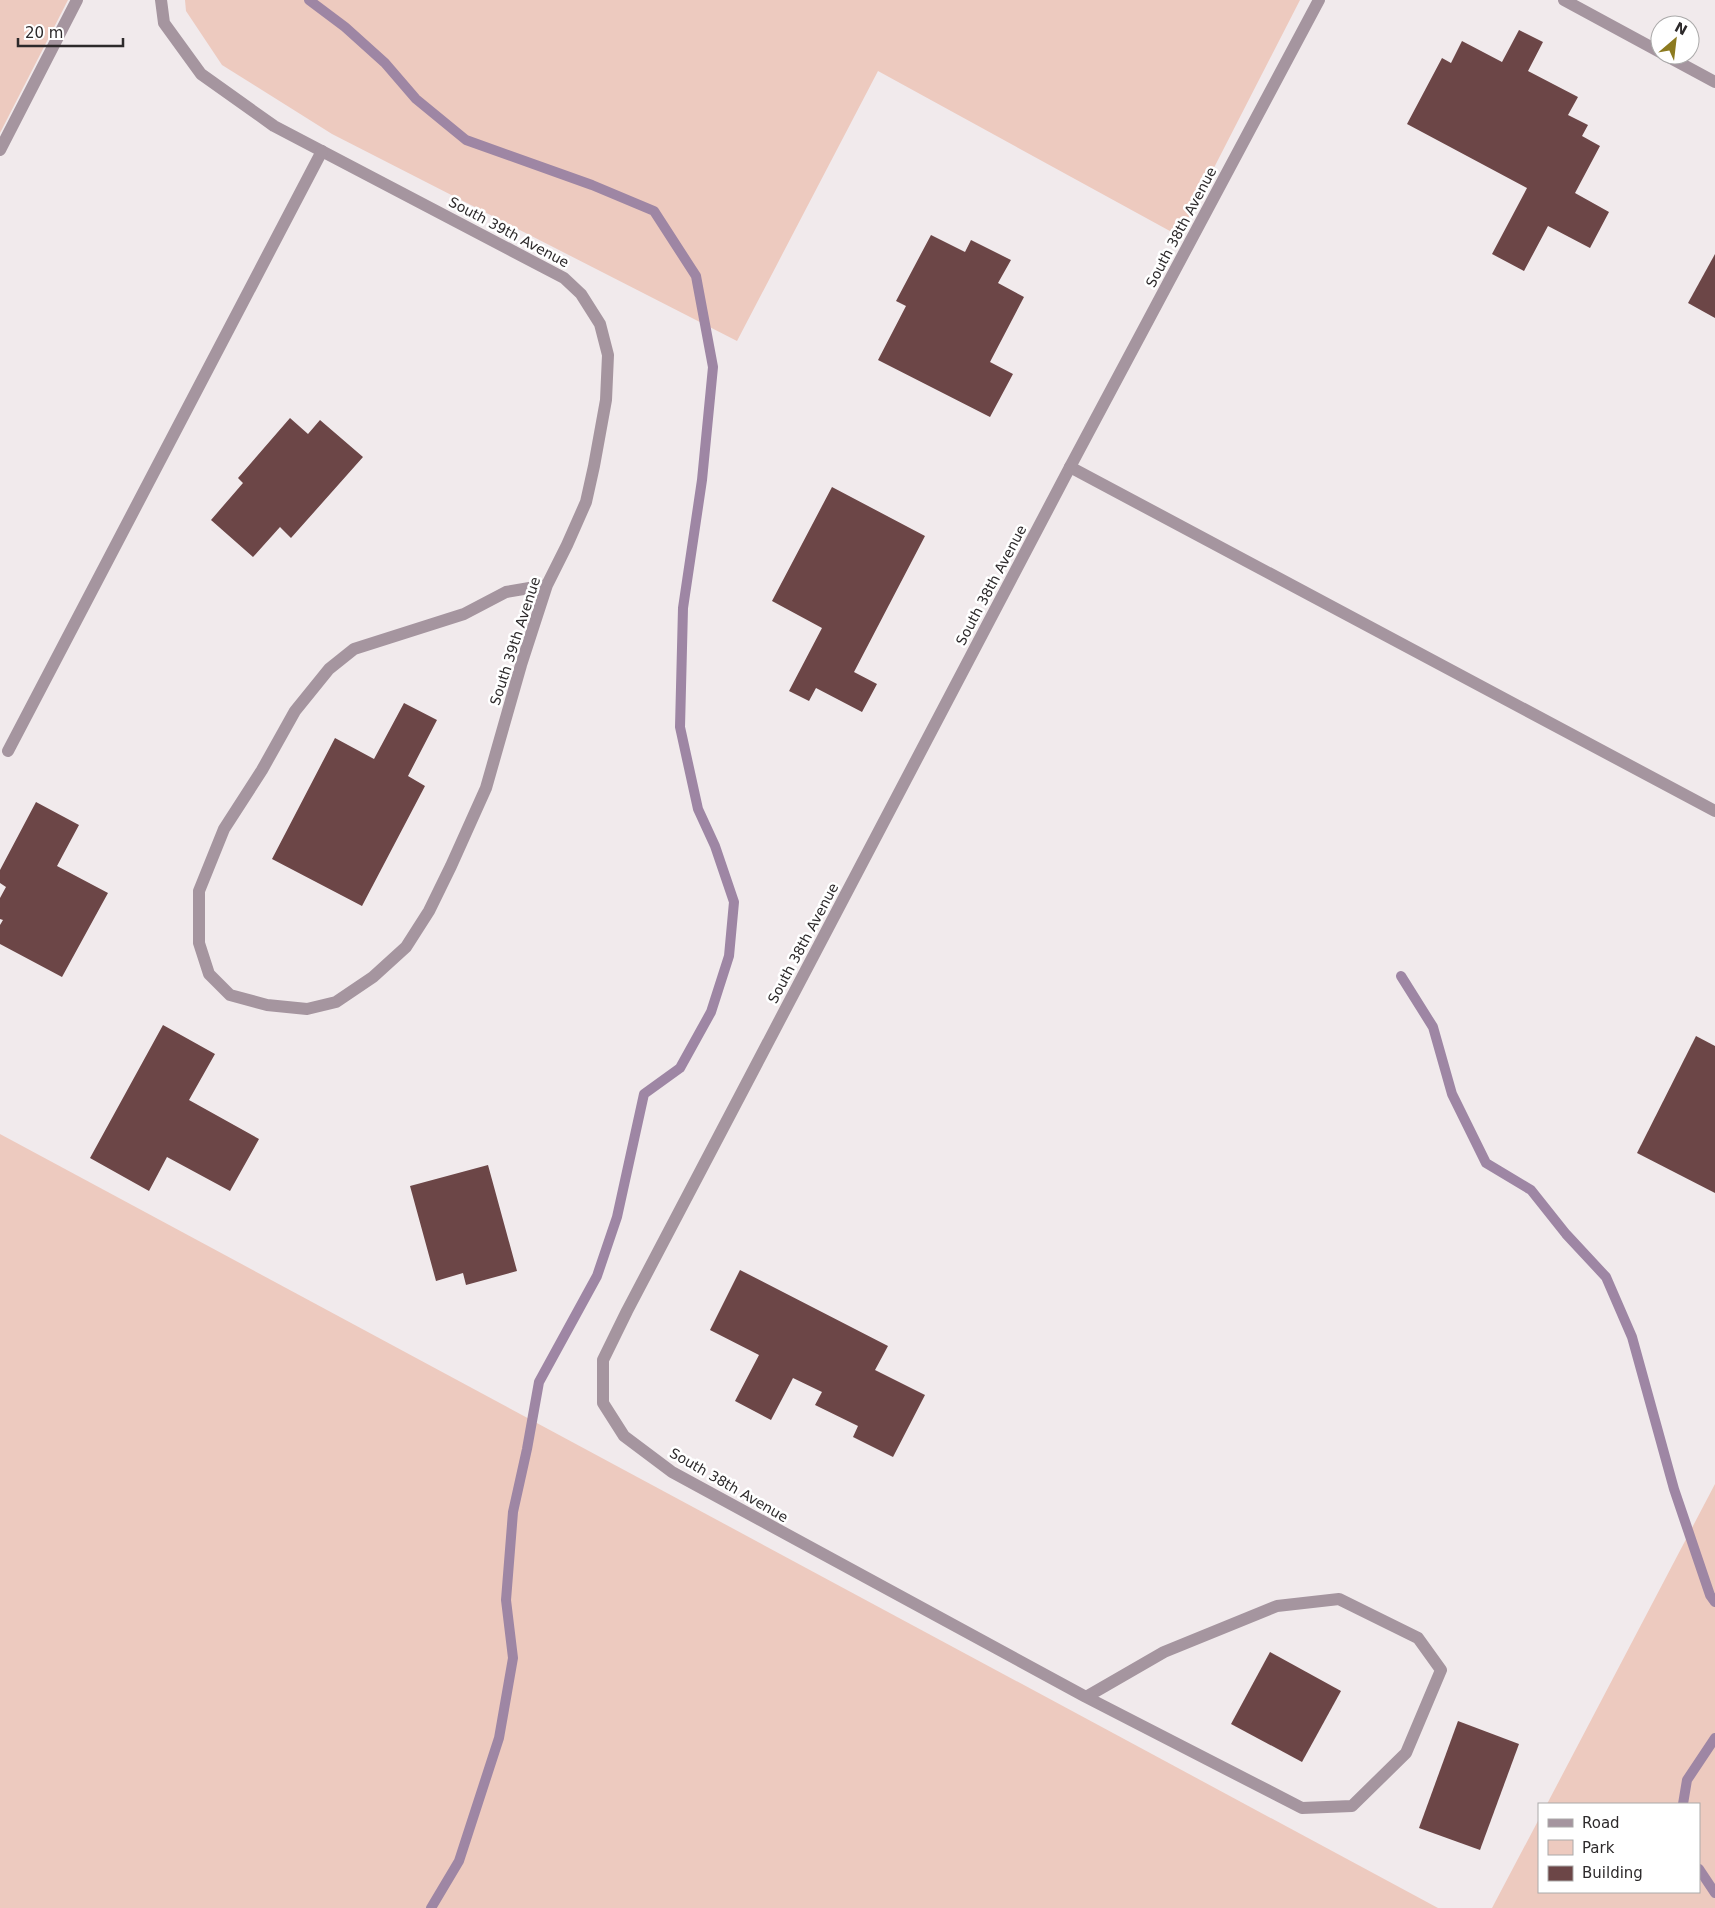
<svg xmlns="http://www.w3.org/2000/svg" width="1715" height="1908" font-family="'DejaVu Sans',sans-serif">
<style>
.green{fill:#edcabf}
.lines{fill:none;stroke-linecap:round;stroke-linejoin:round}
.stream{stroke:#9e86a4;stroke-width:10}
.building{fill:#6c4647}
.minor{stroke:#a5959f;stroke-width:12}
.labels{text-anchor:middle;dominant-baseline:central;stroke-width:5;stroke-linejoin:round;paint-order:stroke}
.street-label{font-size:14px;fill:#2d2a2b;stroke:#fff}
</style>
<rect width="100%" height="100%" fill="#f1eaec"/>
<!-- green -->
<g class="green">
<polygon points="0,0 68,0 0,133"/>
<polygon points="185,0 1300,0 1179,236 878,71 737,341 332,134 222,65 186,11"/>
<polygon points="0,1134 1438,1908 0,1908"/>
<polygon points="1715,1484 1715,1908 1492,1908 1539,1819 1539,1892 1699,1892 1699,1804 1547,1804"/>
</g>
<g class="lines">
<!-- stream -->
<g class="stream">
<polyline points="309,0 345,27 385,63 416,99 466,140 592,185 654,211 696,276 713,367 702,480 683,608 680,727 698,809 715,846 734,902 729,956 711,1012 680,1068 644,1094 617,1217 597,1276 539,1382 527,1449 513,1512 506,1600 513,1658 499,1738 459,1861 431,1908"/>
<polyline points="1401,976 1433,1027 1452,1094 1486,1163 1531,1190 1566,1234 1606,1277 1632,1337 1674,1489 1710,1595 1715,1602"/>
<polyline points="1683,1804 1687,1780 1715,1738"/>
<polyline points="1699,1869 1715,1893"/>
</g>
</g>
<!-- building -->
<g class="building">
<polygon points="1519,30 1543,42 1528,71 1578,97 1568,115 1588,125 1582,136 1600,146 1575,193 1609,212 1590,248 1548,226 1524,271 1492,254 1527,188 1407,124 1442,58 1451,63 1462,41 1502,62"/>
<polygon points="931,235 965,252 971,240 1011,260 998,283 1024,297 990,362 1013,374 990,417 878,360 906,306 896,301"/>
<polygon points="1715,254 1715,318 1688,303"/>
<polygon points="290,418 308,434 320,420 363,457 291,538 280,527 253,557 211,520 243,483 238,478"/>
<polygon points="832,487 925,536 854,672 877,684 862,712 816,688 809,701 789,691 822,628 772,601"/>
<polygon points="404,703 437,720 408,776 425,786 362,906 272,859 335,738 374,759"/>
<polygon points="36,802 79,825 57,866 108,893 62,977 0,944 0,925 3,920 0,919 0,898 6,887 0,883 0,870"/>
<polygon points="163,1025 215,1054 189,1100 259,1139 230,1191 167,1157 149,1191 90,1158"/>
<polygon points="1696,1036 1715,1046 1715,1193 1637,1153"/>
<polygon points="488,1165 517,1271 466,1285 463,1273 436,1281 410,1186"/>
<polygon points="740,1270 888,1346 875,1370 925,1395 893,1457 853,1437 858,1426 815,1405 822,1392 793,1378 771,1420 735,1401 759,1355 710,1330"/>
<polygon points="1270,1652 1341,1691 1302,1762 1231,1724"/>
<polygon points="1458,1721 1519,1744 1480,1850 1419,1828"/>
</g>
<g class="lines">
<!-- minor -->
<g class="minor">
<polyline points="161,0 164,23 201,74 274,126 564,278 581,294 600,324 608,355 606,400 594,466 586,502 567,545 547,585 521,665 486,788 451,866 429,911 406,947 373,977 336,1002 307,1009 267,1005 230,995 209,974 199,943 199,891 224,829 262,770 295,711 329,669 354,649 464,614 506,592 547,585"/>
<polyline points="1564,0 1660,52"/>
<polyline points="1665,55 1715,82"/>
<polyline points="0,150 77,0"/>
<polyline points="1070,467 1715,811"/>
<polyline points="8,751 322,151"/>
<polyline points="1086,1697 1164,1652 1277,1606 1339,1599 1418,1638 1441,1670 1406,1753 1352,1806 1302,1808 1086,1697 672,1472 624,1436 603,1403 603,1360 627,1311 1070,467 1319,0"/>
</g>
</g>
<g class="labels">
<!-- street labels -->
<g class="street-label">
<text transform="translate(1181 227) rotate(-62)">South 38th Avenue</text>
<text transform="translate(509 232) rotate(28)">South 39th Avenue</text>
<text transform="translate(991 585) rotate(-62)">South 38th Avenue</text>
<text transform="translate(515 641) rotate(-72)">South 39th Avenue</text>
<text transform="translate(803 943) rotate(-62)">South 38th Avenue</text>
<text transform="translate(729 1485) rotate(30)">South 38th Avenue</text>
</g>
</g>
<!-- legend -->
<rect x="1538" y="1803" width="162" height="90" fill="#ffffff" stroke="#abaaaa"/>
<rect x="1548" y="1819" width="25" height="8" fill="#a5959f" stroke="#abaaaa"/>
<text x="1582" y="1828" font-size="15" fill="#2d2a2b">Road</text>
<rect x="1548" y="1840" width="25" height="15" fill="#edcabf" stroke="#abaaaa"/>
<text x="1582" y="1853" font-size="15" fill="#2d2a2b">Park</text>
<rect x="1548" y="1866" width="25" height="15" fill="#6c4647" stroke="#abaaaa"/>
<text x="1582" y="1878" font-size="15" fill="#2d2a2b">Building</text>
<!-- north arrow -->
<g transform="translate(1675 40) rotate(28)"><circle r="24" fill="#ffffff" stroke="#abaaaa"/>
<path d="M0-4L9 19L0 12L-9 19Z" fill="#8c7a1f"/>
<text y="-8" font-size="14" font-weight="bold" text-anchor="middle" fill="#2d2a2b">N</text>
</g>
<!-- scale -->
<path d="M18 38v8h105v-8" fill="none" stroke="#2d2a2b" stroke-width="2.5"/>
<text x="25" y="38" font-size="15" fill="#2d2a2b" stroke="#ffffff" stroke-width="4" paint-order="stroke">20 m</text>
</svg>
